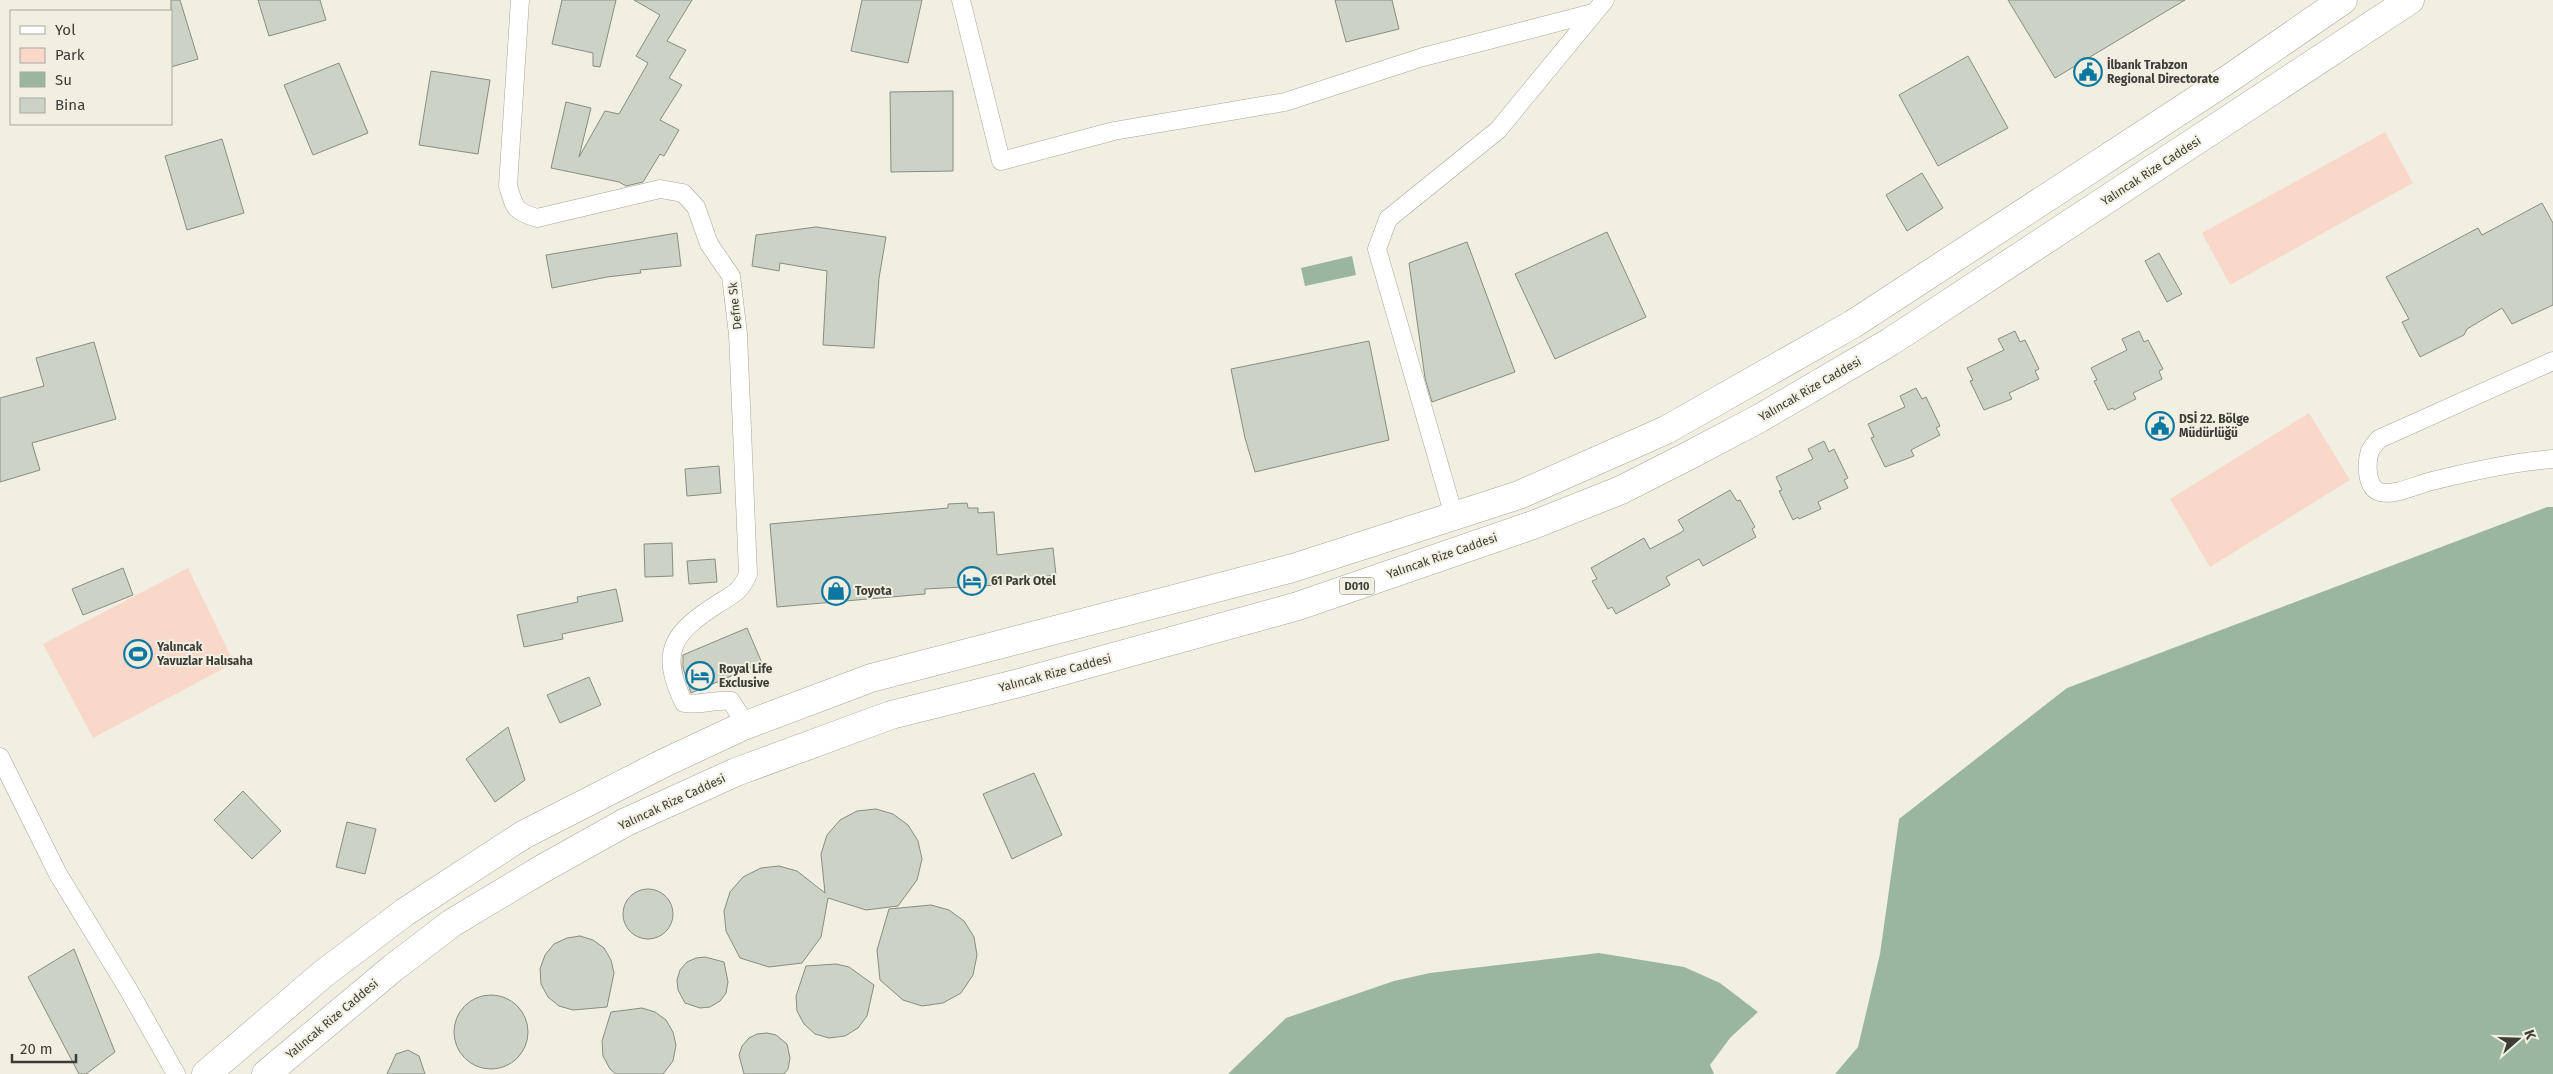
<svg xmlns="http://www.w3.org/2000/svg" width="2553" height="1074" font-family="'Fira Sans',sans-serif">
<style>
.green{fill:#f9d8c9}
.water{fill:#9ab6a0}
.building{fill:#ccd2c5;stroke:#888d81}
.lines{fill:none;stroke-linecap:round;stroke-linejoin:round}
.street-casing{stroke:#a8a699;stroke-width:19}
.highway-casing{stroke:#a8a699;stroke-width:29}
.street{stroke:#fff;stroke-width:18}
.highway{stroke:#fff;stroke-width:28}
.labels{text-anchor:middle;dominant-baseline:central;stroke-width:4;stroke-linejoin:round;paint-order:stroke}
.shield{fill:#f1efe1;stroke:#737269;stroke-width:1}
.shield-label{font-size:11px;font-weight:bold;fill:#3d3c36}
.poi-label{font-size:12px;font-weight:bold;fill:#3d3c36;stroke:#f1efe1;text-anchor:start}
.street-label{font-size:12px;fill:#3d3c36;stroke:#f1efe1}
</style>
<rect width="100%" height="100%" fill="#f1efe1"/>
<!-- green -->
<g class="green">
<polygon points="2385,132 2413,183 2230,285 2202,233"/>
<polygon points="2309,413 2350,480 2210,567 2170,499"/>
<polygon points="188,568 234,663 93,738 43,644"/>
</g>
<!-- water -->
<g class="water">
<polygon points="1352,256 1356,275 1305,286 1301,268"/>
<polygon points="2547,507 2553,507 2553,1074 1835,1074 1858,1047 1880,954 1899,819 2067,688"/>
<polygon points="1599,953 1684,967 1720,983 1758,1012 1730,1038 1710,1065 1714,1074 1228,1074 1286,1018 1394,981 1430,973"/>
</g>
<!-- building -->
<g class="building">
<polygon points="171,0 180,0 198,59 171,67"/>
<polygon points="258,0 320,0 326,20 269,36"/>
<polygon points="562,0 616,0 600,67 593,66 593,53 552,44"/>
<polygon points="634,0 692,0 667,41 686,50 669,78 682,85 660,120 679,130 664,156 660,154 643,182 626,186 619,182 551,168 566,102 591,108 579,157 605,111 619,114 648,63 636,56 660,15"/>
<polygon points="862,0 922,0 908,63 851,51"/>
<polygon points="1335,0 1392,0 1399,29 1346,42"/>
<polygon points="2008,0 2185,0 2055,78"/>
<polygon points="1968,56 2008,128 1938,166 1899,95"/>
<polygon points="339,63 368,133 313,155 284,85"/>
<polygon points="431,71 490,80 478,154 419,145"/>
<polygon points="953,91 953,171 891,172 890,92"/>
<polygon points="222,139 244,213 187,230 165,156"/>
<polygon points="1922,173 1943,208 1907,231 1886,195"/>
<polygon points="2542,203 2553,223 2553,305 2512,324 2502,308 2467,329 2464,335 2420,357 2402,322 2409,319 2386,277 2478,228 2482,235"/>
<polygon points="816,227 886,237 879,278 874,348 823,345 827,271 780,263 779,271 752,266 756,235"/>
<polygon points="1607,232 1646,317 1555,359 1515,274"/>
<polygon points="677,233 681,266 640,270 641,273 607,277 552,288 546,255"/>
<polygon points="1467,242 1515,372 1432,402 1425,378 1409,263"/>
<polygon points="2159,253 2182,294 2167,302 2145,261"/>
<polygon points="2015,331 2020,342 2025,340 2039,369 2035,371 2039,379 2009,393 2012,399 1984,410 1970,381 1973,380 1967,368 2004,350 1998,339"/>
<polygon points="2139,331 2144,342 2148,340 2163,369 2159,371 2162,379 2133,393 2136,399 2114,410 2113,408 2108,410 2094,381 2097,380 2091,368 2127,350 2122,339"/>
<polygon points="1369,341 1389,440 1255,472 1245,438 1231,369"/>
<polygon points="94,342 116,419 32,443 40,470 0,482 0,398 44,386 36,358"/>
<polygon points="1916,388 1922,399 1926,397 1940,426 1936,428 1940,435 1911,450 1914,456 1885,467 1871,438 1874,437 1868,424 1905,407 1900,396"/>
<polygon points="1824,441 1829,452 1834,449 1848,478 1844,480 1848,488 1818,502 1821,509 1799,519 1798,517 1793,520 1779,491 1782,490 1776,477 1813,459 1808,449"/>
<polygon points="719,466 721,493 687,496 685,469"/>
<polygon points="1730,490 1737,501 1740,500 1755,527 1752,529 1756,537 1703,566 1699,559 1666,577 1670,585 1616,614 1612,607 1608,609 1592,581 1597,579 1591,568 1644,538 1650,549 1680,533 1684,530 1678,520"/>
<polygon points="967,503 968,508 978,508 978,513 994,512 997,555 1053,548 1056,575 998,582 999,585 925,589 925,594 777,607 770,524 948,508 948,504"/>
<polygon points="672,543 673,576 645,577 644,544"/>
<polygon points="715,559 717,582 689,584 687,561"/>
<polygon points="123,568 133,595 83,615 72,589"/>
<polygon points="616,589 623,621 562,634 563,639 524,647 517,615 578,602 577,597"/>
<polygon points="747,628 762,663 691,693 683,668 683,655"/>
<polygon points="589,677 601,705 560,723 547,695"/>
<polygon points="508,727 525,780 495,802 466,759"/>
<polygon points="1034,773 1062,835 1012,859 983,794"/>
<polygon points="243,791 281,831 252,859 214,820"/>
<polygon points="876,809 893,814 908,825 918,841 922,859 917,880 898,906 866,910 828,898 821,937 802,963 769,967 740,958 726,931 724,911 730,892 743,877 761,868 779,866 797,871 825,893 821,854 827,835 840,820 857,811"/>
<polygon points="347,822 376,829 365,874 336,867"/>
<circle cx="648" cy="914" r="25"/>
<polygon points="931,905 949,910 964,921 974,937 977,955 973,975 961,993 943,1003 922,1006 903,1000 880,980 877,950 889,909"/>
<polygon points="580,936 593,940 604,948 611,960 614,973 607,1007 573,1010 559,1006 548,997 541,984 540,969 545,955 554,944 567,938"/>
<polygon points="74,949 115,1052 86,1074 79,1074 28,977"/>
<polygon points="705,957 724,962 728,982 726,993 720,1001 710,1007 700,1008 685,1003 678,990 677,980 680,970 687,962 696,958"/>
<polygon points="836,964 849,967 874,985 867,1016 858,1028 845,1036 829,1038 815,1034 804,1024 797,1011 796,996 806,966"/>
<circle cx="491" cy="1032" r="37"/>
<polygon points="642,1008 655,1012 666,1020 673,1032 676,1045 673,1061 663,1074 616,1074 610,1069 603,1056 602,1041 611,1012"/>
<polygon points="767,1033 776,1035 787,1044 790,1058 788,1069 784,1074 744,1074 739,1055 742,1046 749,1038 757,1034"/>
<polygon points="408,1050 419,1056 425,1074 387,1074 396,1054"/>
</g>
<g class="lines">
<defs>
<g id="street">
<path d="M520,0L508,186C515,208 514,211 537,218L660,189L683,193L696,207L709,244L731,276L738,334L748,574C741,591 734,594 719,603C674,632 658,650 684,703C700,706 714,699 731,701L746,725"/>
<polyline points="961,0 1001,161 1114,131 1285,102 1423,57 1593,13"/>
<path d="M2553,361L2379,439C2376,443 2372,447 2370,451C2366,463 2366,488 2380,492C2396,496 2418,484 2432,481C2472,471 2513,462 2553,459"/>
<polyline points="1454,516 1377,249 1388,219 1498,130 1605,0"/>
<polyline points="0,757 58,874 128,989 176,1074"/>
</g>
<g id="highway">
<polyline points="206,1074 323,974 405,912 523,835 664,763 741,727 871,678 1293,568 1519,495 1666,430 1853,324 2227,80 2343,0"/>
<polyline points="266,1074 393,968 452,923 542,869 626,822 736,772 891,715 1019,683 1298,606 1533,525 1621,490 1688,456 1760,418 1890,342 2410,0"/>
</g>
</defs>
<!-- street casing -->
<use href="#street" class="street-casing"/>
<!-- highway casing -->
<use href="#highway" class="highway-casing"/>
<!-- street -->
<use href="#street" class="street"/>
<!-- highway -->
<use href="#highway" class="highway"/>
</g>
<!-- icons -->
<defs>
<symbol id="civic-ring" viewBox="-11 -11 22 22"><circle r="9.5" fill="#f1efe1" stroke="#0c78a2" stroke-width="1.5"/><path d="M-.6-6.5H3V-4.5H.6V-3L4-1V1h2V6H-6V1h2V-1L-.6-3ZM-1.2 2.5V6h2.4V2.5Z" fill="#0c78a2"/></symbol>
<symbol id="hotel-ring" viewBox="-11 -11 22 22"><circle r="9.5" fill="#f1efe1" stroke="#0c78a2" stroke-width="1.5"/><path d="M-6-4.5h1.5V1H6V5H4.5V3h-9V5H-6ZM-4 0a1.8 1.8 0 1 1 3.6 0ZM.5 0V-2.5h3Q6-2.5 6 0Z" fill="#0c78a2"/></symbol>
<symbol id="shop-ring" viewBox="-11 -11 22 22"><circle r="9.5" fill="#f1efe1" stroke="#0c78a2" stroke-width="1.5"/><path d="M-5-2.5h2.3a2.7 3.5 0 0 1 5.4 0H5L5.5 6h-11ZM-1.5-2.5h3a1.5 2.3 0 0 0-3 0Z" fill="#0c78a2"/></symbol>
<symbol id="stadium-ring" viewBox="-11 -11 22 22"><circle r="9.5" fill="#f1efe1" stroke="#0c78a2" stroke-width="1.5"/><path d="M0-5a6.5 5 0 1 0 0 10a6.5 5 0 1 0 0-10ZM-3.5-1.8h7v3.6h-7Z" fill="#0c78a2"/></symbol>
</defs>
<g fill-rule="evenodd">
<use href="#civic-ring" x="2072" y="56" width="32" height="32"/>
<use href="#civic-ring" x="2144" y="410" width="32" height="32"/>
<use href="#hotel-ring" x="956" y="565" width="32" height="32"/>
<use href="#shop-ring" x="820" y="575" width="32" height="32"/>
<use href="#stadium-ring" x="122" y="638" width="32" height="32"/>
<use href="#hotel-ring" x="684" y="660" width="32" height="32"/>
</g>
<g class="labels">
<!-- shield labels -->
<rect class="shield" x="1339.5" y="577.5" width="35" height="17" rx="4"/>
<g class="shield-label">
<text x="1357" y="586">D010</text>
</g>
<!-- poi labels -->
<g class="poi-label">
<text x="2107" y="65">İlbank Trabzon<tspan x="2107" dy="14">Regional Directorate</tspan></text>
<text x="2179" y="419">DSİ 22. Bölge<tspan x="2179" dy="14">Müdürlüğü</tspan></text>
<text x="991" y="581">61 Park Otel</text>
<text x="855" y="591">Toyota</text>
<text x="157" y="647">Yalıncak<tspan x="157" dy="14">Yavuzlar Halısaha</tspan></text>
<text x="719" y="669">Royal Life<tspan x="719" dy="14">Exclusive</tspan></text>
</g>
<!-- street labels -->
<g class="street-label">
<text transform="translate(2151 171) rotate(-33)">Yalıncak Rize Caddesi</text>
<text transform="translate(735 306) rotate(-96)">Defne Sk</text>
<text transform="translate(1810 389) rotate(-30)">Yalıncak Rize Caddesi</text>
<text transform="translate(1442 556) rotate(-19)">Yalıncak Rize Caddesi</text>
<text transform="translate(1055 673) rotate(-15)">Yalıncak Rize Caddesi</text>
<text transform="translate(672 802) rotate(-25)">Yalıncak Rize Caddesi</text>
<text transform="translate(332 1019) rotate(-40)">Yalıncak Rize Caddesi</text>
</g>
</g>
<!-- legend -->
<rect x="10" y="10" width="162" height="115" fill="#f1efe1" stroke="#a9a79d"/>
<rect x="20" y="26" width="25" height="8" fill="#ffffff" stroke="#a9a79d"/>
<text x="55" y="35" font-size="15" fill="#3d3c36">Yol</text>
<rect x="20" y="48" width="25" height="15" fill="#f9d8c9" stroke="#a9a79d"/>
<text x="55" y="60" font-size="15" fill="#3d3c36">Park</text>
<rect x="20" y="72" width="25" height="15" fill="#9ab6a0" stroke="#a9a79d"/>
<text x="55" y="85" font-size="15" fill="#3d3c36">Su</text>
<rect x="20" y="98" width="25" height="15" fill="#ccd2c5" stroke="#a9a79d"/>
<text x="55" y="110" font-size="15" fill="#3d3c36">Bina</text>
<!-- north arrow -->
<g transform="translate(2518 1039) rotate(70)" stroke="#f1efe1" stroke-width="4" paint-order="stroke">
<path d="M0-4L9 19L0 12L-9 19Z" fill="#3d3c36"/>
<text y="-8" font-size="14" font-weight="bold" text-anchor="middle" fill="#3d3c36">K</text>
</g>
<!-- scale -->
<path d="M12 1054v8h64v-8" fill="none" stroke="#3d3c36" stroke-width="2.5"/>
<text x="20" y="1054" font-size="15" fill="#3d3c36" stroke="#f1efe1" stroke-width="4" paint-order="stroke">20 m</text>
</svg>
